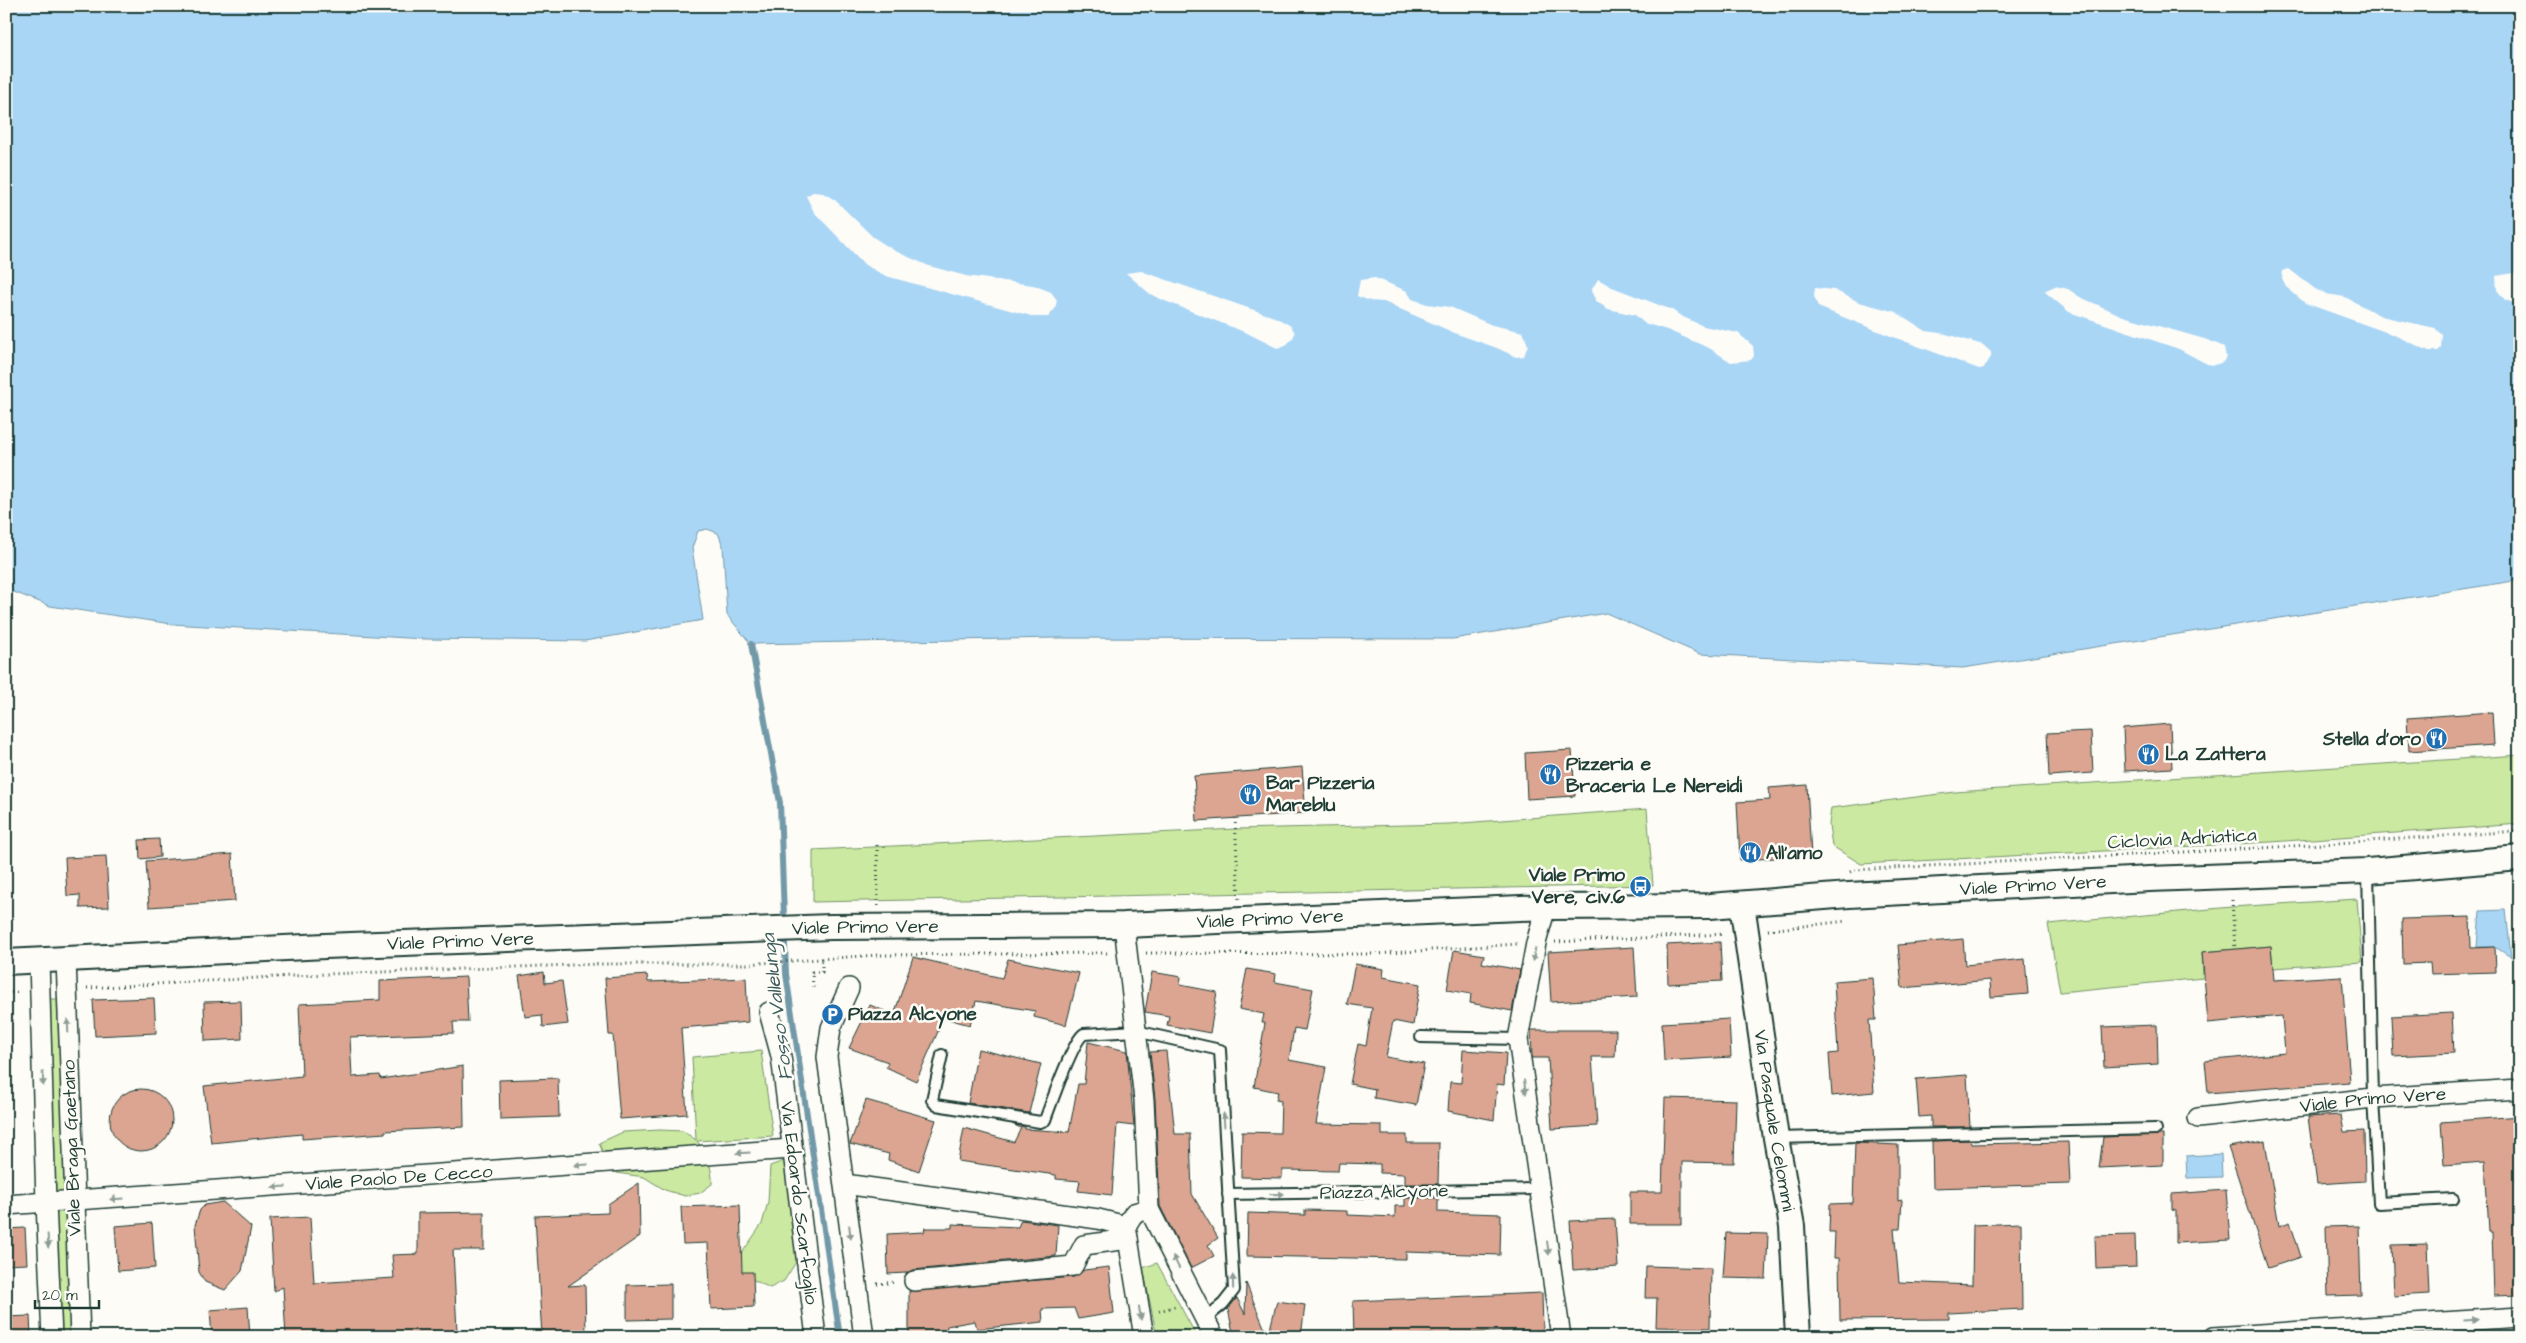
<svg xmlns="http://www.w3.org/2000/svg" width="2526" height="1343" font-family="'Architects Daughter',sans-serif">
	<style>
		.green { fill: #cbe9a1; stroke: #75936a }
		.water { fill: #aad6f6; stroke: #7299a8 }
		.pier { fill: #fdfcf7 }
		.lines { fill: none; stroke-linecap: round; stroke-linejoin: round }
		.stream { stroke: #7299a8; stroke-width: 6 }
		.building { fill: #dba592; stroke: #1f3d34 }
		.service-casing { stroke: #1f3d34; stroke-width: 14 }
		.minor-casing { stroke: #1f3d34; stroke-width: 22 }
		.tertiary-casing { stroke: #1f3d34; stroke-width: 28 }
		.path { stroke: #1f3d34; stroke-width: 3; stroke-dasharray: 1 4; stroke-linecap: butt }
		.service { stroke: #fdfcf7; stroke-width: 10 }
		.minor { stroke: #fdfcf7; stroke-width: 19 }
		.tertiary { stroke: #fdfcf7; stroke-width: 24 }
		.oneway { fill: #8e9c96 }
		.labels { text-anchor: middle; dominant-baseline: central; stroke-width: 5; stroke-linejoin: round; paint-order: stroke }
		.poi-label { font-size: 19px; font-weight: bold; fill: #1f3d34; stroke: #fdfcf7; text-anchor: start }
		.street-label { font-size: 19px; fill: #1f3d34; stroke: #fdfcf7 }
		.water-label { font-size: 20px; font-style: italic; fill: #3b5c5b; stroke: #fdfcf7 }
	</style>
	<rect width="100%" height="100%" fill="#fdfcf7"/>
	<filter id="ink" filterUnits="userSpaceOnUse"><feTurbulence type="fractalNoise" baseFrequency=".02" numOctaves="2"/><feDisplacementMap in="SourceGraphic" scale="10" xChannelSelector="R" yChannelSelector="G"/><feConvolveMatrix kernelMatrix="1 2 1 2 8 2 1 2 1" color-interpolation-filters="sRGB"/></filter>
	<g filter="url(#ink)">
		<g class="green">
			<polygon points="2520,755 2520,824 2271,842 1861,864 1832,846 1829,825 1831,808 1955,792"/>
			<polygon points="1647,809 1653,885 813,902 813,850 1236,829 1449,824"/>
			<polygon points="2357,899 2362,962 2273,968 2271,946 2202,952 2203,978 2060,992 2048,924 2232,907"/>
			<polygon points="50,999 59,999 65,1195 55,1195"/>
			<path d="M761 1051 773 1136 697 1141C706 1153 713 1168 712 1184L700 1193 685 1196 665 1190 644 1177 617 1173 605 1158 599 1143 623 1132 660 1130 683 1131 696 1140 692 1057Z"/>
			<polygon points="789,1159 801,1254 784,1281 770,1288 744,1275 735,1263 762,1224 768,1202 770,1166"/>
			<polygon points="55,1211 65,1211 71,1337 62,1337"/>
			<polygon points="1157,1263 1197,1337 1157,1337 1143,1268"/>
		</g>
		<g class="water">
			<polygon points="6,6 2520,6 2520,580 1963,668 1700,654 1606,613 1453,639 1056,638 751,644 727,615 723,546 718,533 707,529 698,531 692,548 703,620 585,641 424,639 172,624 50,606 6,589"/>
			<polygon points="2506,910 2511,957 2495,947 2477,947 2480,911"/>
			<polygon points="2221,1154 2222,1177 2187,1178 2186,1156"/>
		</g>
		<g class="pier">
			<polygon points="813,192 823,193 835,200 873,237 895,251 929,266 966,276 1033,285 1051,292 1057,300 1055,309 1048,317 1035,317 886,276 865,265 814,212 806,196"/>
			<polygon points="2289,269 2315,289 2326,294 2345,297 2381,316 2435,328 2442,335 2441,348 2438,351 2429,351 2394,335 2305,303 2286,287 2282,279 2283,271"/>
			<polygon points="1141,271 1277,318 1291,326 1295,333 1293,338 1285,346 1277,348 1247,333 1165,301 1150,294 1126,273"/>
			<polygon points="2520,272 2520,305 2505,300 2497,290 2496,276"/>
			<polygon points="1375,278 1407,291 1412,299 1427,304 1450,307 1492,325 1523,332 1528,345 1524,356 1516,357 1497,348 1457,334 1384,302 1370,301 1357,296 1360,280"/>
			<polygon points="1598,279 1612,287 1672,310 1681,316 1703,326 1738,333 1753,346 1754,356 1751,360 1731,362 1709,348 1667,330 1644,323 1635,315 1608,309 1596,301 1591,291"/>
			<polygon points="2055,286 2068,289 2080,297 2123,316 2208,340 2224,347 2226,357 2223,362 2215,365 2207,364 2179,349 2069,312 2044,291"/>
			<polygon points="1815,288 1834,290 1859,302 1896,312 1926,331 1946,334 1983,345 1991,352 1991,357 1984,368 1979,369 1888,335 1818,307 1814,296"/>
		</g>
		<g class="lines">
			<polyline class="stream" points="751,644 780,803 786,974 840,1337"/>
		</g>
		<g class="building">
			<polygon points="2492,712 2494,745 2409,751 2407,718"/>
			<polygon points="2170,724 2172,768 2125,771 2123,728"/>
			<polygon points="2091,731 2093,773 2049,776 2047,733"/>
			<polygon points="1572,750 1575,796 1527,799 1525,753"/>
			<polygon points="1302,767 1306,813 1197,821 1194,776"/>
			<polygon points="1807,785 1811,856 1740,860 1737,802 1770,800 1769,788"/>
			<polygon points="159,839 160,857 140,859 139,840"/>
			<polygon points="232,854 235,901 149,907 146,861"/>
			<polygon points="106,856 109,907 80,908 80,895 67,896 65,858"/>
			<polygon points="2470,917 2471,948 2495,947 2496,972 2431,974 2430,963 2403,964 2402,919"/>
			<polygon points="1963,939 1965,965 2025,959 2028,994 1991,997 1990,980 1902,988 1898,945"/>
			<polygon points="1720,942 1722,981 1668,984 1667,945"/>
			<polygon points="2271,946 2274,980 2342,976 2350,1082 2208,1093 2205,1061 2285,1053 2282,1016 2208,1023 2202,952"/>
			<polygon points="1634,947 1637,997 1551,1002 1548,952"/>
			<polygon points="1454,950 1484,955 1482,963 1520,970 1512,1011 1470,1003 1471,994 1447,990"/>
			<polygon points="913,957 1002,978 1008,959 1079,973 1066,1025 1034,1017 1035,1011 976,1001 970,1025 944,1018 916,1081 886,1067 888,1062 849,1048 870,1005 894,1015"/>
			<polygon points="1355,964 1384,969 1383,977 1420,984 1413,1025 1393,1021 1386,1057 1424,1064 1416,1105 1374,1098 1375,1089 1350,1084 1358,1044 1366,1046 1372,1008 1347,1004"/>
			<polygon points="1247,969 1276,974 1275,982 1313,989 1305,1030 1294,1028 1289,1060 1326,1067 1316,1124 1382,1125 1382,1135 1407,1135 1407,1143 1439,1143 1438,1184 1405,1184 1405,1174 1380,1173 1380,1164 1339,1163 1338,1171 1282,1170 1282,1178 1241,1177 1242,1132 1280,1133 1281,1101 1276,1100 1278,1092 1254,1087 1265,1023 1262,1023 1264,1014 1239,1009"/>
			<polygon points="544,972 545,983 562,981 568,1024 543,1027 542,1015 525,1017 519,976"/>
			<polygon points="1152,972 1181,977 1180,985 1217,992 1210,1033 1167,1025 1169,1016 1145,1012"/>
			<polygon points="647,975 648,982 746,978 748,1022 681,1028 687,1114 620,1119 613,1035 609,1035 605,978"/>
			<polygon points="466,977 468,1022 453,1022 454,1033 350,1037 352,1077 380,1075 381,1079 463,1066 464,1127 385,1131 385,1133 302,1139 302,1134 211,1143 204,1086 302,1076 299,1004 380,1000 380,981"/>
			<polygon points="1873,978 1876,1020 1869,1020 1874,1092 1832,1096 1829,1054 1838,1053 1834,981"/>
			<polygon points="154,998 156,1033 95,1036 93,1000"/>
			<polygon points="241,1001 242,1039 205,1041 204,1002"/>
			<polygon points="2452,1013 2454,1053 2393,1056 2391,1016"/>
			<polygon points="1729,1019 1731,1057 1664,1061 1662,1023"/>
			<polygon points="2157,1025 2158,1064 2104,1067 2102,1027"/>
			<polygon points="1531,1030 1616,1030 1615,1057 1592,1057 1597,1126 1552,1129 1548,1058 1532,1058"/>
			<polygon points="1088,1042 1127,1051 1134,1126 1117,1124 1112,1195 1078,1191 1080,1181 1056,1179 1056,1175 958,1161 964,1128 1014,1142 1021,1128 1012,1124 1025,1127 1025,1129 1069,1132 1078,1084 1084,1084"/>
			<polygon points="978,1049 1041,1064 1029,1113 968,1103"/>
			<polygon points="1463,1050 1506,1053 1504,1085 1497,1084 1494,1120 1448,1111 1450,1082 1461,1083"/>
			<polygon points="1166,1051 1175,1134 1190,1134 1192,1194 1218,1238 1208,1245 1214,1256 1191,1268 1160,1206 1155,1099 1150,1052"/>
			<polygon points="1967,1075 1970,1127 1931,1127 1931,1116 1919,1117 1916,1079"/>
			<polygon points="558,1078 559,1117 500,1119 499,1080"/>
			<circle cx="141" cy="1120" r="31"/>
			<polygon points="1665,1098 1736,1100 1734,1163 1682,1162 1682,1224 1630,1224 1630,1192 1662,1192"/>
			<polygon points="866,1100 936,1120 919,1171 888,1160 889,1154 850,1144"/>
			<polygon points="2341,1115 2344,1132 2364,1131 2365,1181 2317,1184 2308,1117"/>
			<polygon points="2520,1116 2520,1295 2494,1296 2492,1232 2489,1232 2485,1162 2444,1165 2441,1122"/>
			<polygon points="2160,1135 2163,1135 2163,1165 2099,1168 2103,1137"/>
			<polygon points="1971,1140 1972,1144 2068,1142 2070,1184 1933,1188 1932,1141"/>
			<polygon points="2265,1141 2279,1226 2290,1222 2301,1257 2268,1268 2228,1147"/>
			<polygon points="1855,1143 1898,1145 1898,1201 1902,1200 1900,1229 1894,1229 1899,1282 1972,1285 1973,1225 2021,1223 2022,1309 1949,1313 1949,1319 1840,1320 1839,1258 1834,1258 1835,1232 1829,1232 1830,1204 1853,1203"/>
			<polygon points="639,1183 640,1236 568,1286 585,1285 586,1336 542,1337 535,1216 608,1213 608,1204"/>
			<polygon points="2226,1190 2230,1240 2176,1243 2176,1211 2172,1210 2172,1194"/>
			<polygon points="1405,1198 1438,1198 1438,1212 1501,1214 1500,1255 1406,1252 1406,1259 1247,1256 1248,1213 1305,1215 1305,1210 1347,1211 1347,1215 1395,1217 1395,1206 1405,1206"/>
			<polygon points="223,1202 251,1227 242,1271 225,1290 205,1282 199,1272 195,1225 200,1210 205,1205"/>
			<polygon points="740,1205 742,1272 753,1272 754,1307 711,1309 708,1243 683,1244 681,1207"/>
			<polygon points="484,1212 484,1250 453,1250 457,1331 365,1337 286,1337 283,1287 274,1291 270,1219 310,1217 314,1283 394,1278 392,1255 418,1254 418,1213"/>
			<polygon points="1615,1219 1618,1267 1573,1270 1570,1221"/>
			<polygon points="1021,1220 1058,1225 1056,1256 913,1270 906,1273 888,1274 887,1234 924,1232 925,1228 952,1228 952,1224 1018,1227"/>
			<polygon points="152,1223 155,1268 118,1271 115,1226"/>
			<polygon points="2359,1226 2361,1295 2328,1296 2326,1227"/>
			<polygon points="25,1228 27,1264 6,1265 6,1229"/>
			<polygon points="1726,1233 1768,1234 1766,1279 1723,1278"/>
			<polygon points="2135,1235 2136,1267 2096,1269 2095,1236"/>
			<polygon points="2427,1244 2429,1294 2394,1296 2392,1245"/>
			<polygon points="1646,1266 1711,1268 1710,1328 1656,1327 1657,1298 1645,1298"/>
			<polygon points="1109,1267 1114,1313 1078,1319 1074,1308 1042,1309 1043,1322 977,1329 975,1321 947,1326 946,1331 909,1336 909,1291 1074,1277 1084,1270"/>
			<polygon points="1246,1283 1268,1337 1234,1337 1228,1309 1237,1298 1245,1314"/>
			<polygon points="671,1284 671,1319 627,1320 627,1285"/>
			<polygon points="1542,1293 1543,1330 1354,1337 1353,1301"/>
			<polygon points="1277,1301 1305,1305 1301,1337 1268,1337"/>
			<polygon points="248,1307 250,1337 212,1337 210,1310"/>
			<polygon points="30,1316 31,1337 6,1337 6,1317"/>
		</g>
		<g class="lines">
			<defs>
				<g id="service">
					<polyline points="2368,871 2373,1098 2379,1203 2453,1199"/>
					<polyline points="1421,1037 1518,1039"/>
					<path d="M942 1055 932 1100 936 1105 1040 1122 1045 1120C1051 1104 1073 1040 1084 1034L1136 1031 1220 1050 1234 1290 1223 1304 1205 1319"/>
					<polyline points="1776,1138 2156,1129"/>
					<polyline points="1228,1194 1540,1189"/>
				</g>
				<g id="minor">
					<polyline points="1546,907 1536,943 1518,1039 1561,1337"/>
					<polyline points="1124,925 1144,1100 1149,1209 1214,1337"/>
					<polyline points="66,959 80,1337"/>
					<polyline points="39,960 46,1203 52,1337"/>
					<polyline points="849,988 831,1028 827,1057 864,1337"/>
					<polyline points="769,1012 781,1056 816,1337"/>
					<path id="s1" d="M2198 1118 2373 1098 2520 1089"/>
					<polyline points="844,1184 1098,1219 1126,1226"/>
					<polyline points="6,1205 791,1149"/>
					<polyline points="914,1281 1073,1266 1084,1245 1128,1239"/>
					<polyline points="1144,1337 1126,1226 1134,1213 1149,1209"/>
					<polyline points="2213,1337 2520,1317"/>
				</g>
				<g id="tertiary">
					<path id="s2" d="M1742 904 1776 1138 1792 1226 1798 1337"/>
					<path id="s3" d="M6 962 325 946 831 927 1124 925 1546 907 1710 906 1849 895 2149 879 2368 871 2520 858"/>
				</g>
			</defs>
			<use href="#service" class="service-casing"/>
			<use href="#minor" class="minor-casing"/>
			<use href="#tertiary" class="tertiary-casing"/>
			<g class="path">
				<polyline points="1235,818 1239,900"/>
				<polyline points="877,845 878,906"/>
				<polyline points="1850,872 1854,870 2277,847 2520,831"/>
				<polyline points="2232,900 2235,949"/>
				<polyline points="1768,930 1847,921"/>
				<polyline points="1555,942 1724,934"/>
				<polyline points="1146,953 1376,954 1517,944"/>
				<polyline points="813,987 812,972 822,972 822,960"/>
				<polyline points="87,988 327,974 599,964 747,964 878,955 1107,953"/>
				<polyline points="6,993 21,992"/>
				<polyline points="877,1284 896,1282"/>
				<polyline points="1159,1311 1177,1306"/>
				<polyline points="1162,1335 1171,1337"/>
			</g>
			<use href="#service" class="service"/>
			<use href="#minor" class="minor"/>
			<use href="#tertiary" class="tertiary"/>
		</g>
		<defs><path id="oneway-solid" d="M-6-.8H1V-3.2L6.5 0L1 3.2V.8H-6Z" transform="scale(1.25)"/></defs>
		<g class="oneway">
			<use href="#oneway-solid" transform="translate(1534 955) rotate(101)"/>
			<use href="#oneway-solid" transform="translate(68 1026) rotate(-92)"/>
			<use href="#oneway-solid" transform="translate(43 1079) rotate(88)"/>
			<use href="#oneway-solid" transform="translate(1525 1087) rotate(82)"/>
			<use href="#oneway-solid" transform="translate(1224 1120) rotate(-93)"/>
			<use href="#oneway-solid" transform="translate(743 1153) rotate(176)"/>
			<use href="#oneway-solid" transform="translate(581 1165) rotate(176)"/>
			<use href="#oneway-solid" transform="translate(279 1187) rotate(176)"/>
			<use href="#oneway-solid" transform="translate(1277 1194) rotate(-1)"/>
			<use href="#oneway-solid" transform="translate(117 1199) rotate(176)"/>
			<use href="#oneway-solid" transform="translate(850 1232) rotate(83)"/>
			<use href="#oneway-solid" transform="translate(48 1241) rotate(87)"/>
			<use href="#oneway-solid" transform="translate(1548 1248) rotate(82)"/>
			<use href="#oneway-solid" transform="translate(1176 1262) rotate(-117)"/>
			<use href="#oneway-solid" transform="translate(1233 1282) rotate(-91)"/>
			<use href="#oneway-solid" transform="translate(1140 1313) rotate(81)"/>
			<use href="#oneway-solid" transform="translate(2471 1320) rotate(-4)"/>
		</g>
	</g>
	<defs>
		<symbol id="restaurant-disc" viewBox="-11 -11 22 22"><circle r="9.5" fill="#1f6fb2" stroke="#fdfcf7"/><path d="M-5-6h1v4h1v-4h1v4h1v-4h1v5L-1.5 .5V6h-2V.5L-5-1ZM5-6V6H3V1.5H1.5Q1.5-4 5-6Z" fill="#fff"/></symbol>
		<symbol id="bus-disc" viewBox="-11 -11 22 22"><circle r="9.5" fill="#1f6fb2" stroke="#fdfcf7"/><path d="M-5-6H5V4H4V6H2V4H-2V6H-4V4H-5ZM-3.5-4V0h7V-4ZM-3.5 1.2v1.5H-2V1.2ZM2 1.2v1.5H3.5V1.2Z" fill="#fff"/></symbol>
		<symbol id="parking-disc" viewBox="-11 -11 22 22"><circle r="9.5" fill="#1f6fb2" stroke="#fdfcf7"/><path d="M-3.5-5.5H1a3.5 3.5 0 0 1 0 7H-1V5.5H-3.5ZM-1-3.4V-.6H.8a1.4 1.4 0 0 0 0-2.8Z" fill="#fff"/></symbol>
	</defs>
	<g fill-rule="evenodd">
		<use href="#restaurant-disc" x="2424" y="726" width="25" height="25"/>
		<use href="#restaurant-disc" x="2136" y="742" width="25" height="25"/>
		<use href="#restaurant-disc" x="1538" y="762" width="25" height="25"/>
		<use href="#restaurant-disc" x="1238" y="782" width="25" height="25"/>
		<use href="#restaurant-disc" x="1738" y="840" width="25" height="25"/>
		<use href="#bus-disc" x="1628" y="874" width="25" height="25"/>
		<use href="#parking-disc" x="820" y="1002" width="25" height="25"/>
	</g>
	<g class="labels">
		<g class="poi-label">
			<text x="2421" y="739" text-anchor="end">Stella d'oro</text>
			<text x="2165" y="754">La Zattera</text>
			<text x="1566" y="764">Pizzeria e<tspan x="1566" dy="22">Braceria Le Nereidi</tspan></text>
			<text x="1266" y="783">Bar Pizzeria<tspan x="1266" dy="22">Mareblu</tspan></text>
			<text x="1766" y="853">All'amo</text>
			<text x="1625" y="875" text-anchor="end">Viale Primo<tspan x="1625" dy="22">Vere, civ.6</tspan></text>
			<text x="848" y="1014">Piazza Alcyone</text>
		</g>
		<g class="street-label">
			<text transform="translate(2182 839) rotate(-3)">Ciclovia Adriatica</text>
			<text stroke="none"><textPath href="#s3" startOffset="2029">Viale Primo Vere</textPath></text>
			<text stroke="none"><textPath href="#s3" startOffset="1265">Viale Primo Vere</textPath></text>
			<text stroke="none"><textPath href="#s3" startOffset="860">Viale Primo Vere</textPath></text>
			<text stroke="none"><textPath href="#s3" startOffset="455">Viale Primo Vere</textPath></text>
			<text stroke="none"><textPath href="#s1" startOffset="176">Viale Primo Vere</textPath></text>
			<text stroke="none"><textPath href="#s2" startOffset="219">Via Pasquale Celommi</textPath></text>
			<text transform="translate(72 1148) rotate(-92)">Viale Braga Gaetano</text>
			<text transform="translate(399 1178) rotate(-4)">Viale Paolo De Cecco</text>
			<text transform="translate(1384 1192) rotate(-1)">Piazza Alcyone</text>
			<text transform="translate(799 1203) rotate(83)">Via Edoardo Scarfoglio</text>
		</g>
		<g class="water-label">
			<text transform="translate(777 1007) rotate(-97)">Fosso Vallelunga</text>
		</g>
	</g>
	<rect width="2526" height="1343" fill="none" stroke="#fdfcf7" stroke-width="25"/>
	<rect x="12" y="12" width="2501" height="1318" fill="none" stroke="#1f3d34" stroke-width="2" filter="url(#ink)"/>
	<path d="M35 1300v8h64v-8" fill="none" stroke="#1f3d34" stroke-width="2.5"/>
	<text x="42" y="1300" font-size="15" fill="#1f3d34" stroke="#fdfcf7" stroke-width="4" paint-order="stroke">20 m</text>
</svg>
